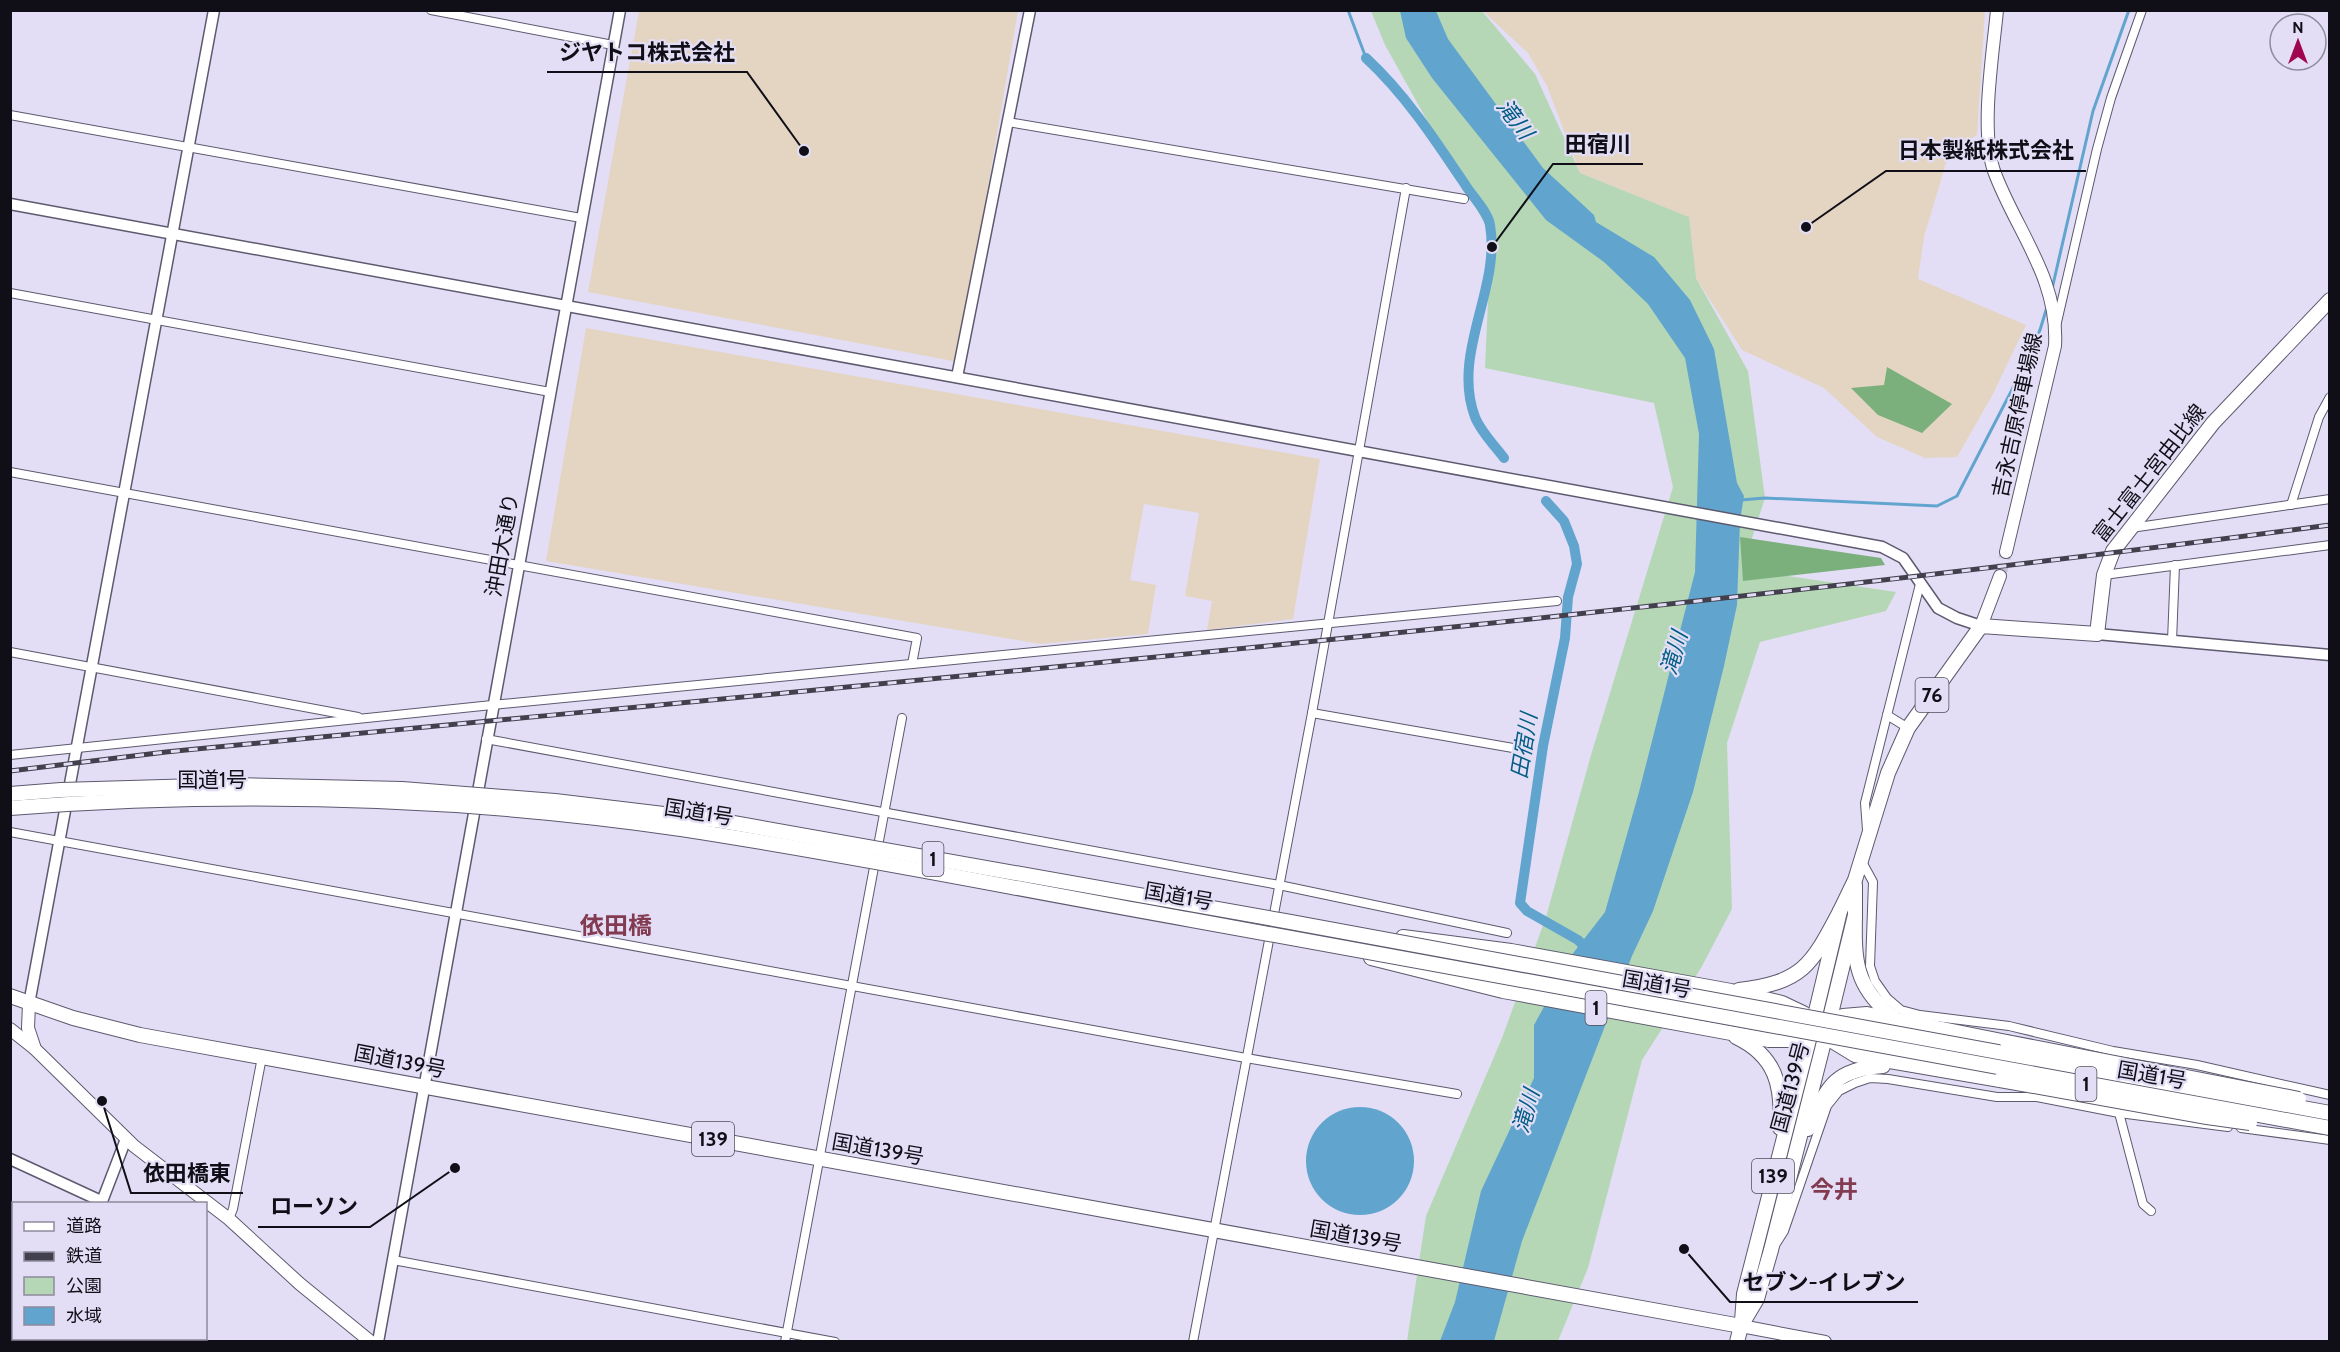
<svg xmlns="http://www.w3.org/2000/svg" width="2340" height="1352" font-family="Cabin,'Noto Sans JP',sans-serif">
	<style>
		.industrial { fill: #e4d5c3 }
		.green { fill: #b5d7b6 }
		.forest { fill: #7bb07d }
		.water { fill: #61a5cf }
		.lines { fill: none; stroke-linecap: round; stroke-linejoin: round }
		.stream { stroke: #61a5cf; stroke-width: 3 }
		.canal { stroke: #61a5cf; stroke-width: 10 }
		.secondary-tunnel { stroke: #c3bfd5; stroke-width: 12; stroke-dasharray: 12 6; stroke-linecap: butt }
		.minor-casing { stroke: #5d596e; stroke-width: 10 }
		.tertiary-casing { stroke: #5d596e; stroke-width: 13 }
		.secondary-casing { stroke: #5d596e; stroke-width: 14 }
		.primary-casing { stroke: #5d596e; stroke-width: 16 }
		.trunk-casing { stroke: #5d596e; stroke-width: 16 }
		.minor { stroke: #fff; stroke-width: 8 }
		.tertiary { stroke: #fff; stroke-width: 10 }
		.secondary { stroke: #fff; stroke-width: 12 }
		.primary { stroke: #fff; stroke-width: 14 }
		.trunk { stroke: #fff; stroke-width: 14 }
		.rail-casing { stroke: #42404c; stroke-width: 5 }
		.rail { stroke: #e3def6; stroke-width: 3; stroke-dasharray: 9; stroke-linecap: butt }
		.trunk-bridge-casing { stroke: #5d596e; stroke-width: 16; stroke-linecap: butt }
		.trunk-bridge { stroke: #fff; stroke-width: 14 }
		.labels { text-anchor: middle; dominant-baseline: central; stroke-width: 4.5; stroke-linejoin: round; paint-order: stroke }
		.shield { fill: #e3def6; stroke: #4f4d5a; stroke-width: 1.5 }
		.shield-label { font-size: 20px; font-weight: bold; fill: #100f17 }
		.street-label { font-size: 21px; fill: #100f17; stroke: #e3def6 }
		.water-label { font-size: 22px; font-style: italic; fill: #035d85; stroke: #e3def6 }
		.quarter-label { font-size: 24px; font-weight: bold; fill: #823b50; stroke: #e3def6 }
		.leader { fill: none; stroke: #100f17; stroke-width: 2 }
		.callout-dot { fill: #100f17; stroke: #e3def6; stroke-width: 2 }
		.callout-label { font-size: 22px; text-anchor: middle; font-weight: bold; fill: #100f17; stroke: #e3def6; stroke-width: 4.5; stroke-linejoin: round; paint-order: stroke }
	</style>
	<rect width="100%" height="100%" fill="#e3def6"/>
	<g class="industrial">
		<polygon points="639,11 1018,11 958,362 588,292"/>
		<polygon points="1483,11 1985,11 1977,135 1949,153 1924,237 1918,279 2026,325 1992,396 1957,457 1925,458 1877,437 1824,388 1742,350 1696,278 1681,214 1580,173 1547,86 1528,53"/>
		<polygon points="586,328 1320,459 1293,619 1207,630 1212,601 1185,596 1199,513 1144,504 1130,580 1156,585 1148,634 1040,644 546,561"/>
	</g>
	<polygon class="green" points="1371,11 1482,11 1535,74 1580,173 1689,217 1696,278 1748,371 1765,498 1742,569 1896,592 1886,611 1760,642 1727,743 1732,909 1701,968 1642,1060 1588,1268 1558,1341 1407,1341 1426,1216 1502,1038 1546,917 1591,755 1673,487 1654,403 1485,368 1491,235 1385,45"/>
	<g class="forest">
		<polygon points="1887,367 1952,404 1922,433 1878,415 1851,388 1884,385"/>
		<polygon points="1740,537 1881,558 1885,565 1743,581"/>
	</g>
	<g class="water">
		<polygon points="1400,11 1436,11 1448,39 1543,168 1594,215 1596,222 1654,257 1690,300 1714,349 1737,483 1744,496 1740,521 1737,605 1724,666 1693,792 1653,911 1632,956 1522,1241 1494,1341 1440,1341 1455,1302 1481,1191 1534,1078 1534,1025 1574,952 1605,912 1639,792 1695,572 1699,434 1685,358 1648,304 1604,262 1546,220 1432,78 1406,38"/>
		<circle cx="1360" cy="1161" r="54"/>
	</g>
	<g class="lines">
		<g class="stream">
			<polyline points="1348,10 1366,58"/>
			<polyline points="2052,289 2093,111 2129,10"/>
			<polyline points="1741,500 1765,498 1937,506 1957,496 2017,380 2040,330 2047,307"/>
		</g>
		<g class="canal">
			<path d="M1366 58C1406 95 1436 141 1466 186 1473 197 1488 212 1490 225 1501 289 1451 353 1475 417 1481 432 1495 446 1504 458"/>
			<polyline points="1546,501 1564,521 1574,546 1577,564 1568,597 1565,638 1543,746 1520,903 1527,911 1578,940 1591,953"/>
		</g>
		<polyline class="secondary-tunnel" points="2000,576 2006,552"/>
		<defs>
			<g id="minor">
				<polyline points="431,10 613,45"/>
				<polyline points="10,115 581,218"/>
				<polyline points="1008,122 1464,199"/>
				<polyline points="10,293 550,392"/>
				<polyline points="2057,322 2097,149 2111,98 2142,10"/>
				<polyline points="10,472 917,638 912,664"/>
				<polyline points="2291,505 2319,417 2330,397"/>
				<polyline points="2131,528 2330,499"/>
				<polyline points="2104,575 2330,545"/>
				<polyline points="2172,641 2175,565"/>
				<polyline points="10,652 358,717"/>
				<polyline points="1312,713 1513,748"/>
				<polyline points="1887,715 1908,728"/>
				<polyline points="486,739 1279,885 1507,933"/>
				<polyline points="10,755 492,705 1557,601"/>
				<polyline points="1867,830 1865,803 1920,584"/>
				<polyline points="10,832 1246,1058 1457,1094"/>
				<polyline points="1861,860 1873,882 1870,966 1875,981 1887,998 1901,1010 1920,1015 2009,1026 2113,1051 2197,1065 2330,1095"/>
				<polyline points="2118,1109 2143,1204 2151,1211"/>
				<polyline points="2241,1128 2330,1140"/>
				<polyline points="229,1219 233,1209 262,1057"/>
				<polyline points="1777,1242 1784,1231 1827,1106 1839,1091 1855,1083 1870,1078 1888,1079 1997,1097 2037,1097 2119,1113 2228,1127"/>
				<polyline points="393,1260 835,1342"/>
				<polyline points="785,1342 902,718"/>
				<polyline points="1193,1342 1312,713 1406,188"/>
			</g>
			<g id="tertiary">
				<polyline points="10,204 1882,547 1903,558 1938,608 1957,618 1981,626"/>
				<polyline points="957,377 1030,10"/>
				<polyline points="2097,634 2330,655"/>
				<polyline points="29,1004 214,10"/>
				<polyline points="10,1159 101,1201"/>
				<polyline points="101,1204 126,1139"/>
				<polyline points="73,1342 73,1338"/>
				<polyline points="378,1342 620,10"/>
			</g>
			<g id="secondary">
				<path d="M1997 10C1993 54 1980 130 1994 171 2016 231 2059 278 2055 346L2006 552"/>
				<polyline points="1981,626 2000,576"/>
				<polyline points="29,1004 28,1028 35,1049 134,1146 229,1219 300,1284 371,1342"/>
				<polyline points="10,1029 34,1048"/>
				<polyline points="1741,1326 1825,1342"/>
			</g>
			<g id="primary">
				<polyline points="1812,1028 1840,911 1855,880 1888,773 1908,728 1981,626 2097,634 2104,575 2113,551 2213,423 2330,300"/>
				<polyline points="1827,1030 1855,915 1855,885"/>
				<polyline points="1737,1342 1741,1326"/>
			</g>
			<g id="trunk">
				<path d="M1855 915C1854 961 1855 987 1893 1017"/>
				<polyline points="1403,937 1511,951 1731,991 1782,1003 1803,1013 1827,1030"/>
				<polyline points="1371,958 1503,991 1769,1040 1791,1040 1816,1033"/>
				<path d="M1739 990C1803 982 1811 966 1840 911"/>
				<polyline points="10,996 73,1018 140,1035 1741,1326"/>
				<polyline points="1826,1023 1843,1016 1867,1014 2007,1042"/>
				<polyline points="1819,1033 1855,1055 2000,1080"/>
				<path d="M1736 1037C1776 1056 1783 1086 1780 1128"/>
				<path d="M1808 1129C1828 1086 1833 1070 1883 1066"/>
				<polyline points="1742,1321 1744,1294 1812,1028"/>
				<polyline points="1741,1326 1757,1299 1771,1250 1827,1030"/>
			</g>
		</defs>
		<use href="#minor" class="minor-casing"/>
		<use href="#tertiary" class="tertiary-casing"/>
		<use href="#secondary" class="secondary-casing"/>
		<use href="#primary" class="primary-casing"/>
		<use href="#trunk" class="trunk-casing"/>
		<use href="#minor" class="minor"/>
		<use href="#tertiary" class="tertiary"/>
		<use href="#secondary" class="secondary"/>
		<use href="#primary" class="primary"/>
		<use href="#trunk" class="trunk"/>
		<defs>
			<path id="rail" d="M10 771 166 752C888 682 1611 620 2330 525"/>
		</defs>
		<use href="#rail" class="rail-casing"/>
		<use href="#rail" class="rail"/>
		<defs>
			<g id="trunk-bridge">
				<polyline points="10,794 61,790 232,785 402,789 555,801 722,821 1285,921 2330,1113"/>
				<path d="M10 808C233 791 461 797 681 829 852 855 1022 890 1192 920 1572 988 1950 1059 2330 1128"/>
				<polyline points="2007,1042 2299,1099"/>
				<polyline points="2000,1080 2207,1117 2250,1123"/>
			</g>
		</defs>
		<use href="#trunk-bridge" class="trunk-bridge-casing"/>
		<use href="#trunk-bridge" class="trunk-bridge"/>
	</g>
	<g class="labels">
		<g class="shield">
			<rect x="1915.5" y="678" width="33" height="34" rx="4.5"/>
			<rect x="922.5" y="842" width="21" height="34" rx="4.5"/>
			<rect x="1585.5" y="991" width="21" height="34" rx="4.5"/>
			<rect x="2075.5" y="1067" width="21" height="34" rx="4.5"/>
			<rect x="692" y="1122" width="42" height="34" rx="4.5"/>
			<rect x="1752" y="1159" width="42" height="34" rx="4.5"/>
		</g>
		<g class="shield-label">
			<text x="1932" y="695">76</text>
			<text x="933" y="859">1</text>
			<text x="1596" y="1008">1</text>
			<text x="2086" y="1084">1</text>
			<text x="713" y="1139">139</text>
			<text x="1773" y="1176">139</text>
		</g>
		<g class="street-label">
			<text transform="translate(2017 415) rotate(-78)">吉永吉原停車場線</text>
			<text transform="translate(2149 473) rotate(-52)">富士富士宮由比線</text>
			<text transform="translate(502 545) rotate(-80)">沖田大通り</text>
			<text x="212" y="779">国道1号</text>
			<text transform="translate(699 812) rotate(9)">国道1号</text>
			<text transform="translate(1179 896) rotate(10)">国道1号</text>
			<text transform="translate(1657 984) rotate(10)">国道1号</text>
			<text transform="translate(400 1061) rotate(11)">国道139号</text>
			<text transform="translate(2152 1075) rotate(10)">国道1号</text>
			<text transform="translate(1790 1087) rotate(-75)">国道139号</text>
			<text transform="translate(878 1149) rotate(10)">国道139号</text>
			<text transform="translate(1356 1236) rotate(10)">国道139号</text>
		</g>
		<g class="water-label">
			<text transform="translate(1515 119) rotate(53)">滝川</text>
			<text transform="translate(1674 653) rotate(-74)">滝川</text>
			<text transform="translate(1524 746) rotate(-81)">田宿川</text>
			<text transform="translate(1526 1111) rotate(-74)">滝川</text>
		</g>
		<g class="quarter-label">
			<text x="616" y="925">依田橋</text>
			<text x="1834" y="1189">今井</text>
		</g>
	</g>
	<path class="leader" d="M804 151L747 72H547M1492 247L1553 164H1643M1806 227L1886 171H2086M102 1101L131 1193H243M455 1168L370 1227H258M1684 1249L1730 1302H1918"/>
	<g class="callout-dot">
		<circle cx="804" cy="151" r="6"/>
		<circle cx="1492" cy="247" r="6"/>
		<circle cx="1806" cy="227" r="6"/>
		<circle cx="102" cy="1101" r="6"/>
		<circle cx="455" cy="1168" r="6"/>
		<circle cx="1684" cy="1249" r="6"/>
	</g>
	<g class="callout-label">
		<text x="647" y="60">ジヤトコ株式会社</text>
		<text x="1598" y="152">田宿川</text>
		<text x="1986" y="158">日本製紙株式会社</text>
		<text x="187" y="1181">依田橋東</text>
		<text x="314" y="1214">ローソン</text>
		<text x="1824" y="1290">セブン-イレブン</text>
	</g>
	<rect width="2340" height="1352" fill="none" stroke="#100f17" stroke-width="24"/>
	<rect x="12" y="1202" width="195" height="138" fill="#e3def6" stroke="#8f8b9d" stroke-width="1.5"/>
	<rect x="24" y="1222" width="30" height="9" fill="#ffffff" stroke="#8f8b9d" stroke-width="1.5"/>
	<text x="66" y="1232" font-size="18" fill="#100f17">道路</text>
	<rect x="24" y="1252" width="30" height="9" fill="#42404c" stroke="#8f8b9d" stroke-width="1.5"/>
	<text x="66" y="1262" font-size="18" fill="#100f17">鉄道</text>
	<rect x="24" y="1277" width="30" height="18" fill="#b5d7b6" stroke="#8f8b9d" stroke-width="1.5"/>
	<text x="66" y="1292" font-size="18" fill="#100f17">公園</text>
	<rect x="24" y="1307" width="30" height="18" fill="#61a5cf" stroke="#8f8b9d" stroke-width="1.5"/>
	<text x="66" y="1322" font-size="18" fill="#100f17">水域</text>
	<g transform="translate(2298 42)"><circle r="28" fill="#e3def6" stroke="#8f8b9d" stroke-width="1.5"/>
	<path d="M0-4.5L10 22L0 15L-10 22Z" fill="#9f064d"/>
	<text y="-9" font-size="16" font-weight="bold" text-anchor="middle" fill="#100f17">N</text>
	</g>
</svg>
